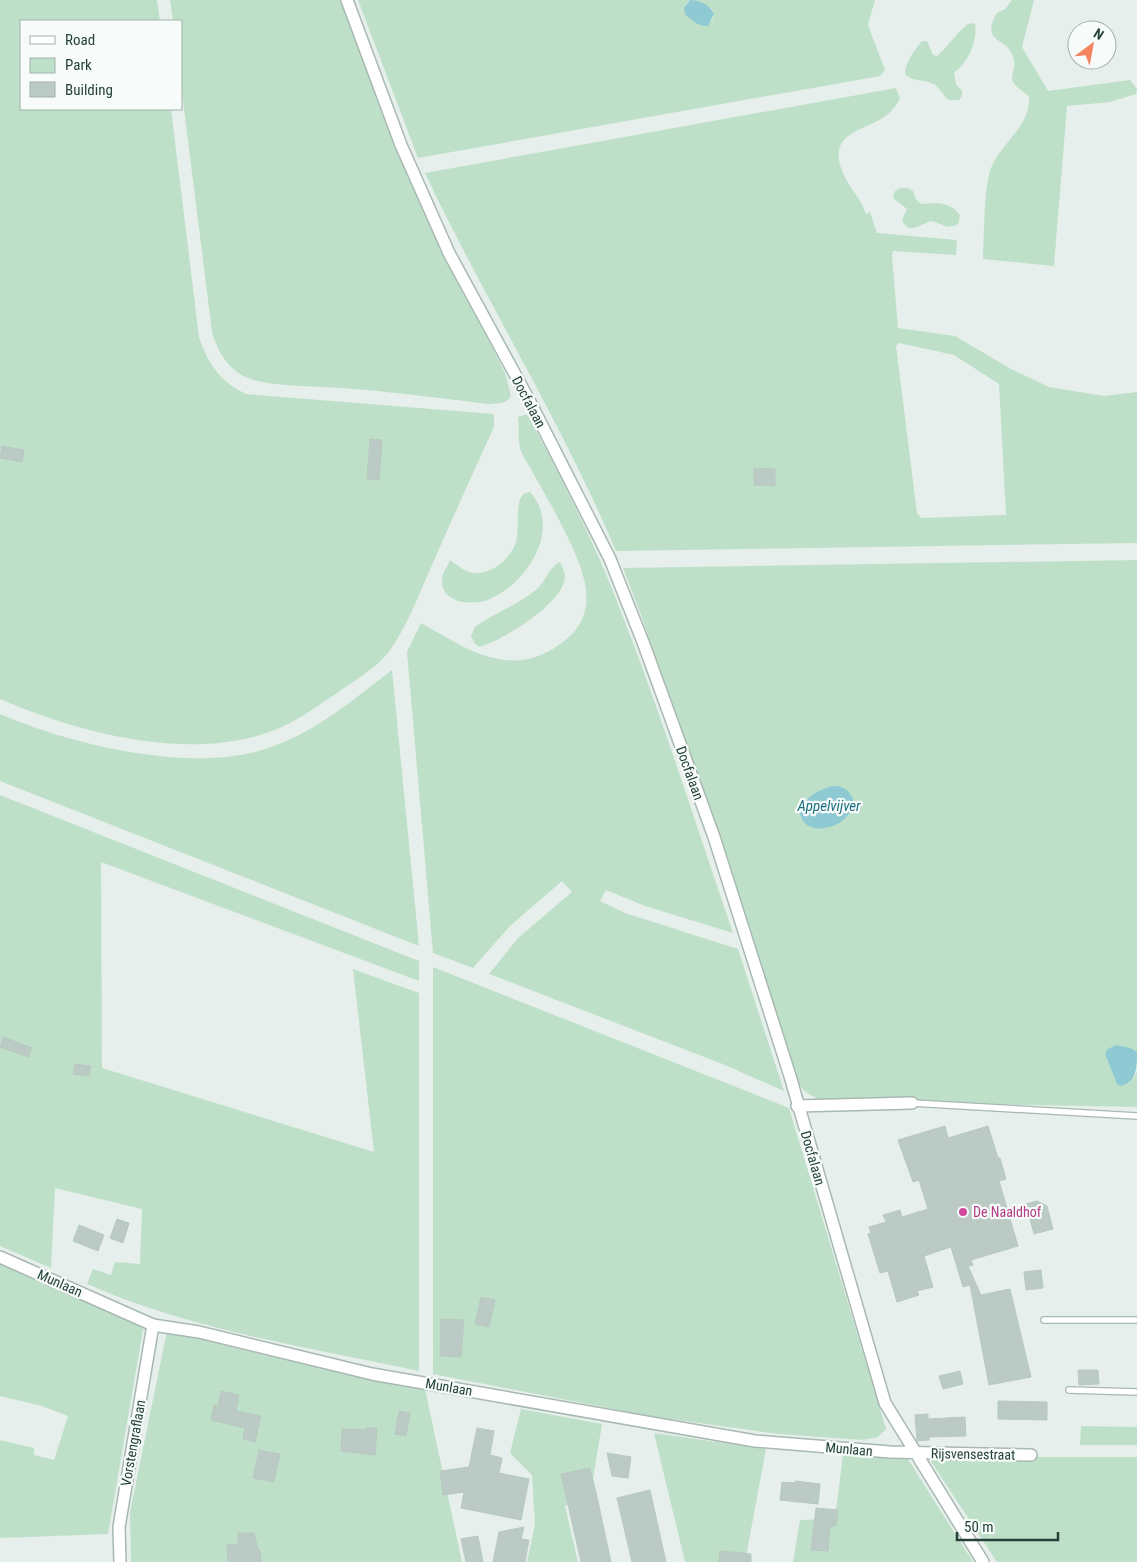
<svg xmlns="http://www.w3.org/2000/svg" width="1137" height="1562" font-family="'Roboto Condensed',sans-serif">
	<style>
		.green { fill: #bfe0c8; fill-rule: evenodd }
		.water { fill: #8ec9d4 }
		.building { fill: #bbcac4; stroke: #b8c9c2 }
		.lines { fill: none; stroke-linecap: round; stroke-linejoin: round }
		.service-casing { stroke: #a8b8b2; stroke-width: 8 }
		.minor-casing { stroke: #a8b8b2; stroke-width: 14 }
		.service { stroke: #fff; stroke-width: 5.5 }
		.minor { stroke: #fff; stroke-width: 11 }
		.hotel-dot { fill: #d1479c; stroke: #f7fbf9; stroke-width: 2 }
		.labels { text-anchor: middle; dominant-baseline: central; stroke-width: 4.5; stroke-linejoin: round; paint-order: stroke }
		.street-label { font-size: 14px; fill: #24423a; stroke: #f7fbf9 }
		.hotel-label { font-size: 14px; fill: #b23c85; stroke: #f7fbf9; text-anchor: start }
		.water-label { font-size: 15px; font-style: italic; fill: #1c6f80; stroke: #f7fbf9 }
	</style>
	<rect width="100%" height="100%" fill="#e6efeb"/>
	<g class="green">
		<path d="M0 0H157L160 21H21V109H171L199 337C209 366 220 381 246 394L494 414V427C473 473 452 519 432 565 419 594 407 627 388 653 374 670 352 682 334 695 314 708 295 723 272 731 189 762 78 733 0 699Z"/>
		<path d="M170 0H340L414 191 505 373 511 396C506 405 497 403 488 404 440 398 392 392 343 388 317 386 271 387 248 378 228 370 218 352 212 332L181 85V21H173Z"/>
		<polygon points="358,0 690,0 687,3 712,21 714,14 712,9 704,4 693,0 875,0 868,25 885,70 880,76 418,158"/>
		<path d="M1012 0H1034L1022 47 1048 91 1130 80 1137 89 1136 94 1110 102 1067 106 1054 266 983 259C984 235 984 196 989 174 997 144 1031 129 1029 96 998 75 1021 77 1012 54 1006 38 980 42 997 13L1005 9Z"/>
		<path d="M970 23 975 24C978 42 968 62 954 73L956 84 962 91V96L959 100H949C943 96 941 89 935 85 925 78 913 83 905 74 905 62 915 50 922 41H927L933 55 937 56C948 47 959 29 970 23Z"/>
		<path d="M896 88 900 98C897 104 893 110 888 114 867 132 825 130 843 173 849 188 862 199 866 214L870 212 877 233 957 240 956 255 893 251 892 256 898 328 955 336 1011 369 1049 387 1104 396 1137 392V543L616 551C561 421 485 300 425 173ZM899 343 954 355 999 384 1006 515 921 518 917 513 896 346Z"/>
		<path d="M900 188H908L913 191 916 199 921 204C937 203 949 201 960 215L958 224C945 231 941 222 930 221 919 226 908 235 902 220L907 209 893 198 894 192Z"/>
		<path d="M527 414C555 466 583 520 606 574 654 691 692 813 733 933L645 906 606 890 600 901 625 913 738 949 784 1091 725 1065 489 974 518 938 572 892 562 881 510 926 473 968 433 953 407 652 421 623C462 646 504 677 551 650 600 622 590 585 570 542 559 519 547 497 534 475 530 466 523 457 520 448 518 438 519 427 518 417Z"/>
		<path d="M530 492C562 527 529 581 492 598 475 607 439 604 442 578 443 573 448 565 450 560 457 565 465 572 474 573 493 575 514 556 517 538 519 525 516 511 520 499L523 494Z"/>
		<path d="M1137 560V1052L1131 1048 1107 1060 1114 1072 1133 1078 1137 1072V1107L824 1101C814 1097 804 1093 799 1084L751 935 641 615 623 568ZM823 789 854 808 846 818 805 800Z"/>
		<path d="M560 562C562 566 565 572 565 577 564 603 502 641 479 647L475 644 471 636 475 627C495 612 519 605 538 588 546 580 550 566 560 562Z"/>
		<path d="M392 670 419 946 0 781V714C72 745 195 775 271 747 317 731 354 699 392 670Z"/>
		<path d="M0 795 419 961V981L101 862 102 1068 374 1152 353 969 419 993V1371C307 1347 191 1330 87 1284L93 1269 111 1275 115 1262 140 1264 142 1209 55 1188 51 1268 0 1246Z"/>
		<polygon points="433,967 789,1108 886,1429 878,1437 862,1440 779,1434 649,1416 433,1374"/>
		<polygon points="0,1263 73,1297 144,1324 108,1534 0,1538 0,1440 34,1448 34,1455 54,1460 68,1416 42,1406 0,1396"/>
		<polygon points="167,1331 276,1358 425,1389 462,1562 131,1562 130,1512"/>
		<polygon points="521,1409 602,1424 591,1491 565,1506 578,1562 527,1562 535,1524 532,1475 510,1453"/>
		<polygon points="1081,1426 1137,1427 1137,1445 1080,1445"/>
		<polygon points="654,1433 766,1449 745,1562 685,1562"/>
		<polygon points="843,1455 906,1456 973,1562 793,1562 800,1520 835,1519"/>
		<polygon points="928,1457 1137,1457 1137,1562 997,1562"/>
	</g>
	<g class="water">
		<path d="M690 0C700 0 710 5 714 14L708 26C699 27 691 20 685 14L684 8Z"/>
		<path d="M833 786C845 786 850 791 854 802 853 825 807 842 800 814 804 797 817 790 833 786Z"/>
		<path d="M1116 1045 1131 1048 1137 1052C1137 1067 1137 1081 1121 1086L1117 1084 1105 1054 1108 1049Z"/>
	</g>
	<g class="building">
		<polygon points="370,439 382,440 379,480 367,479"/>
		<polygon points="2,446 24,450 22,462 0,458"/>
		<polygon points="754,468 775,469 775,486 754,485"/>
		<polygon points="3,1037 32,1048 28,1057 0,1047"/>
		<polygon points="75,1064 91,1066 89,1076 73,1074"/>
		<polygon points="945,1126 948,1138 988,1126 998,1158 1000,1158 1006,1179 999,1181 1018,1246 971,1260 973,1265 968,1266 981,1295 1010,1289 1031,1377 989,1385 970,1285 963,1287 951,1247 924,1256 933,1287 917,1291 919,1295 897,1302 888,1271 880,1273 868,1234 871,1233 869,1227 886,1222 883,1215 900,1210 902,1217 928,1209 919,1180 913,1182 898,1140"/>
		<polygon points="1037,1201 1047,1206 1053,1229 1034,1234 1026,1204"/>
		<polygon points="117,1219 129,1223 123,1243 110,1238"/>
		<polygon points="79,1225 104,1235 98,1251 73,1241"/>
		<polygon points="1041,1270 1043,1288 1026,1290 1024,1272"/>
		<polygon points="481,1297 495,1300 489,1327 475,1324"/>
		<polygon points="441,1319 464,1320 461,1357 440,1356"/>
		<polygon points="1078,1370 1098,1370 1099,1384 1079,1385"/>
		<polygon points="960,1371 963,1384 943,1389 939,1376"/>
		<polygon points="221,1391 239,1395 236,1411 261,1416 255,1442 243,1439 245,1428 211,1420 214,1405 218,1406"/>
		<polygon points="998,1401 1047,1402 1047,1420 998,1419"/>
		<polygon points="399,1411 410,1413 406,1436 395,1434"/>
		<polygon points="928,1414 928,1419 965,1417 966,1436 929,1437 929,1440 917,1441 915,1415"/>
		<polygon points="366,1428 377,1428 375,1455 341,1451 342,1429 366,1430"/>
		<polygon points="477,1428 494,1431 490,1455 502,1458 499,1473 529,1479 521,1520 461,1508 464,1492 443,1495 440,1471 469,1467"/>
		<polygon points="259,1450 280,1454 274,1482 253,1478"/>
		<polygon points="607,1453 631,1457 628,1478 612,1476"/>
		<polygon points="590,1468 597,1497 611,1562 581,1562 561,1474"/>
		<polygon points="795,1481 820,1484 818,1504 780,1500 782,1482 795,1483"/>
		<polygon points="650,1490 666,1562 632,1562 617,1498"/>
		<polygon points="816,1508 838,1510 836,1526 830,1526 828,1551 811,1550"/>
		<polygon points="524,1527 521,1539 529,1540 525,1562 493,1562 499,1532"/>
		<polygon points="238,1533 254,1533 258,1550 260,1550 261,1562 228,1562 227,1545 238,1544"/>
		<polygon points="478,1536 483,1562 466,1562 461,1539"/>
		<polygon points="720,1551 751,1554 751,1562 719,1562"/>
	</g>
	<g class="lines">
		<defs>
			<g id="service">
				<polyline points="912,1103 1137,1116"/>
				<polyline points="1044,1320 1137,1320"/>
				<polyline points="1069,1390 1137,1392"/>
			</g>
			<g id="minor">
				<polyline points="347,0 401,145 449,253 530,402 610,559 643,642 714,837 790,1076 885,1403 983,1562"/>
				<polyline points="797,1106 912,1103"/>
				<polyline points="0,1257 153,1325 199,1332 372,1374 755,1441 890,1452 1031,1455"/>
				<polyline points="120,1562 119,1527 153,1325"/>
			</g>
		</defs>
		<use href="#service" class="service-casing"/>
		<use href="#minor" class="minor-casing"/>
		<use href="#service" class="service"/>
		<use href="#minor" class="minor"/>
	</g>
	<circle class="hotel-dot" cx="963" cy="1212" r="5"/>
	<g class="labels">
		<g class="street-label">
			<text transform="translate(529 402) rotate(62)">Docfalaan</text>
			<text transform="translate(690 773) rotate(70)">Docfalaan</text>
			<text transform="translate(813 1158) rotate(74)">Docfalaan</text>
			<text transform="translate(60 1283) rotate(24)">Munlaan</text>
			<text transform="translate(449 1387) rotate(10)">Munlaan</text>
			<text transform="translate(133 1443) rotate(-80)">Vorstengraflaan</text>
			<text transform="translate(849 1449) rotate(5)">Munlaan</text>
			<text transform="translate(973 1454) rotate(1)">Rijsvensestraat</text>
		</g>
		<g class="hotel-label">
			<text x="973" y="1212">De Naaldhof</text>
		</g>
		<g class="water-label">
			<text x="829" y="806">Appelvijver</text>
		</g>
	</g>
	<rect x="20" y="20" width="162" height="90" fill="#f7fbf9" stroke="#a3b1ad"/>
	<rect x="30" y="36" width="25" height="8" fill="#ffffff" stroke="#a3b1ad"/>
	<text x="65" y="45" font-size="15" fill="#24423a">Road</text>
	<rect x="30" y="58" width="25" height="15" fill="#bfe0c8" stroke="#a3b1ad"/>
	<text x="65" y="70" font-size="15" fill="#24423a">Park</text>
	<rect x="30" y="82" width="25" height="15" fill="#bbcac4" stroke="#a3b1ad"/>
	<text x="65" y="95" font-size="15" fill="#24423a">Building</text>
	<g transform="translate(1092 45) rotate(32)"><circle r="24" fill="#f7fbf9" stroke="#a3b1ad"/>
	<path d="M0-4L9 19L0 12L-9 19Z" fill="#f4845f"/>
	<text y="-8" font-size="14" font-weight="bold" text-anchor="middle" fill="#24423a">N</text>
	</g>
	<path d="M957 1532v8h101v-8" fill="none" stroke="#24423a" stroke-width="2.5"/>
	<text x="964" y="1532" font-size="15" fill="#24423a" stroke="#f7fbf9" stroke-width="4" paint-order="stroke">50 m</text>
</svg>
